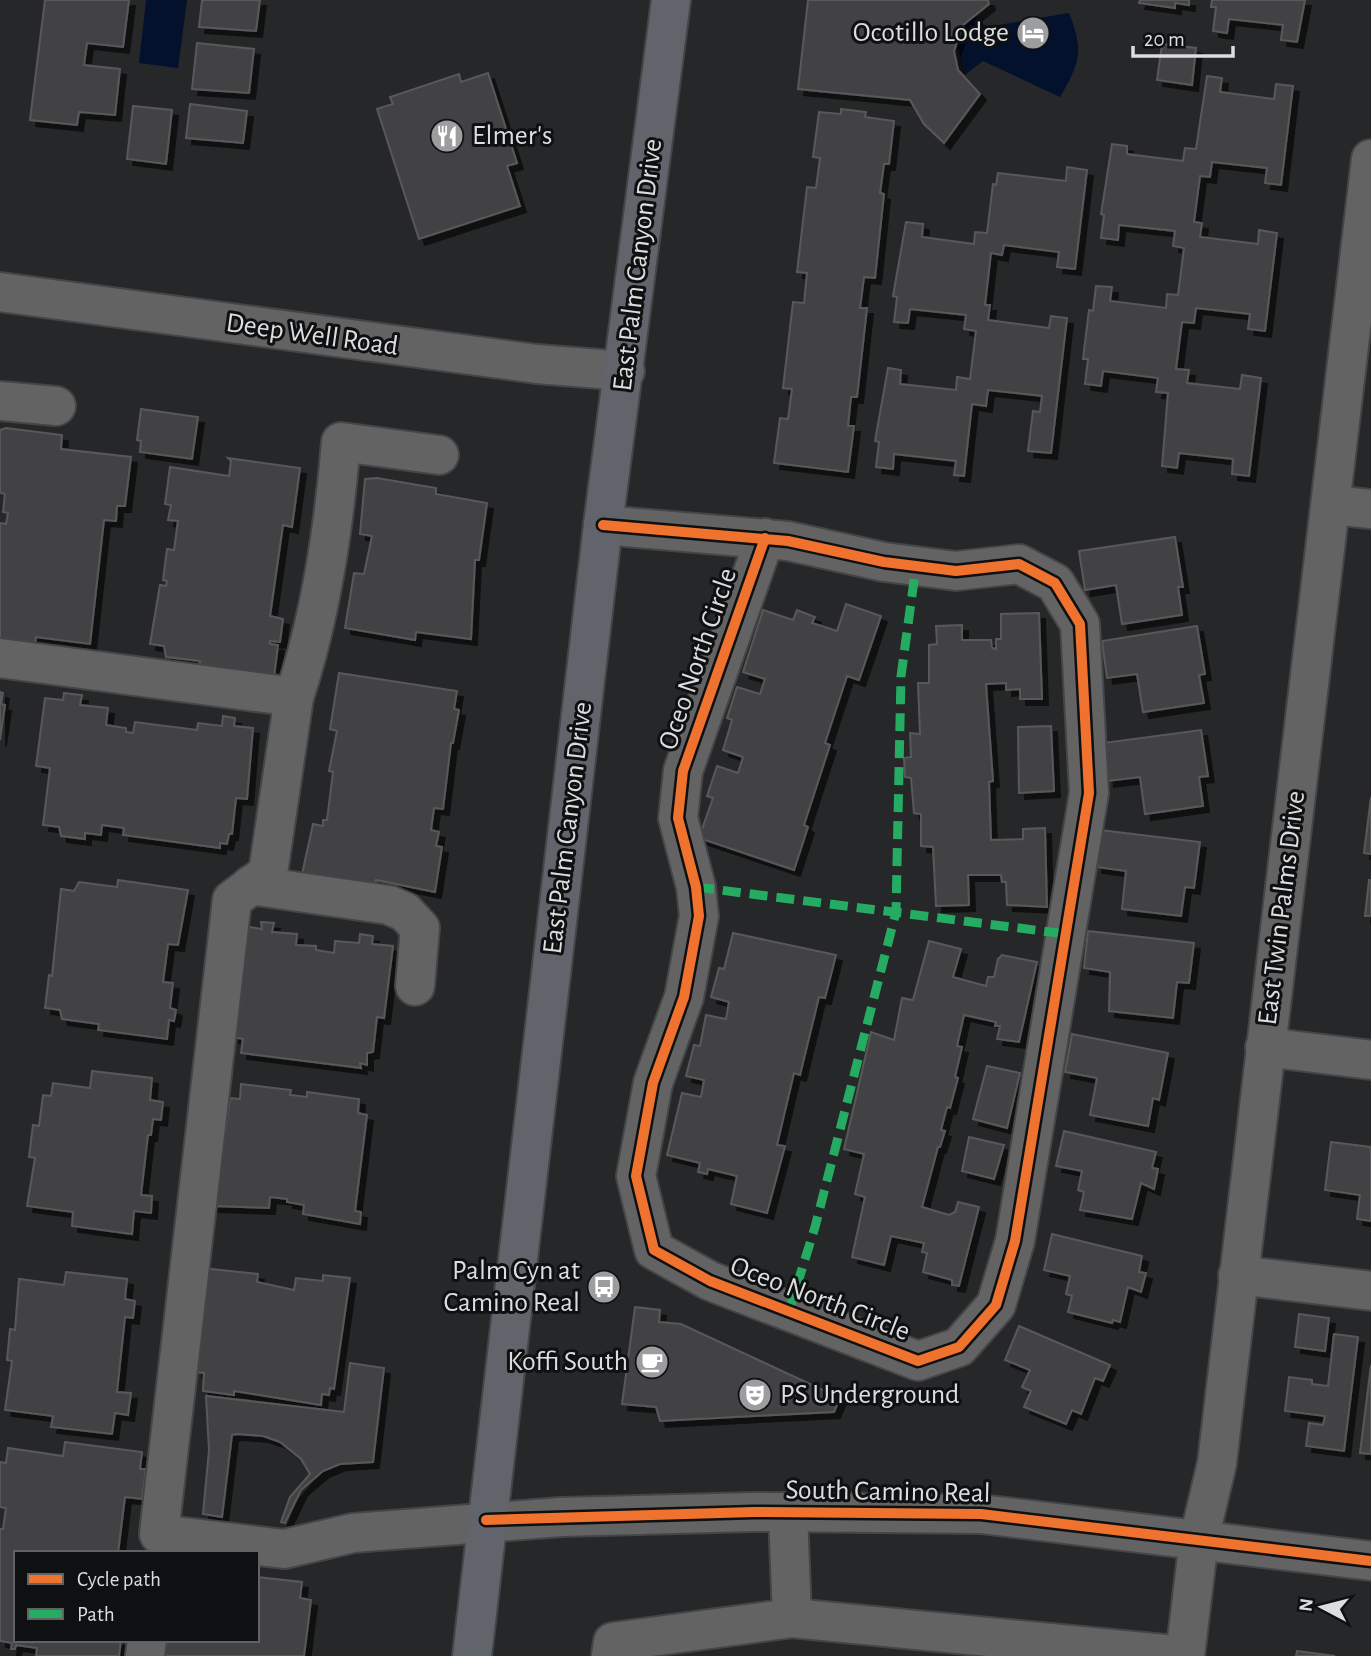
<svg xmlns="http://www.w3.org/2000/svg" width="1371" height="1656" font-family="'Alegreya Sans',sans-serif">
	<style>
		.water { fill: #03112d }
		.building { fill: #424344; stroke: #59595a; stroke-width: 2; filter: url(#shadow) }
		.lines { fill: none; stroke-linecap: round; stroke-linejoin: round }
		.minor-casing { stroke: #444546; stroke-width: 42 }
		.major-casing { stroke: #444546; stroke-width: 42 }
		.minor { stroke: #636364; stroke-width: 38 }
		.major { stroke: #61646a; stroke-width: 38 }
		.quiet { stroke: #26ab63; stroke-width: 9; stroke-dasharray: 18 9; stroke-linecap: butt }
		.cycleway-casing { stroke: #0f1011; stroke-width: 15 }
		.cycleway { stroke: #ef722f; stroke-width: 10 }
		.labels { text-anchor: middle; dominant-baseline: central; stroke-width: 6; stroke-linejoin: round; paint-order: stroke }
		.poi-label { font-size: 28px; fill: #dcdddf; stroke: #0f1011; text-anchor: end }
		.street-label { font-size: 28px; fill: #dcdddf; stroke: #0f1011 }
	</style>
	<defs>
		<filter id="shadow"><feDropShadow dx="6" dy="6" stdDeviation="0" flood-color="#0009"/></filter>
	</defs>
	<rect width="100%" height="100%" fill="#262728"/>
	<g class="water">
		<polygon points="146,0 187,0 178,68 139,63"/>
		<path d="M1069 13C1084 51 1080 63 1060 97L983 61 965 75 957 45 972 14 987 27Z"/>
	</g>
	<g class="building">
		<polygon points="45,0 129,0 123,47 87,43 84,65 120,69 115,115 79,112 77,125 30,120"/>
		<polygon points="202,0 260,0 256,31 199,27"/>
		<polygon points="808,0 988,0 989,4 963,25 954,51 958,70 980,94 944,143 924,124 910,100 798,89"/>
		<polygon points="1140,0 1189,0 1189,5 1175,3 1175,8 1139,3"/>
		<polygon points="1212,0 1305,0 1297,42 1281,40 1283,25 1229,19 1227,33 1213,31 1216,7 1211,7"/>
		<polygon points="197,43 254,49 249,93 192,89"/>
		<polygon points="1162,44 1196,48 1192,85 1157,80"/>
		<polygon points="488,73 517,163 507,166 520,206 419,239 377,109 393,104 390,97 459,74 461,82"/>
		<polygon points="1207,76 1222,78 1220,92 1274,99 1276,84 1293,86 1281,185 1265,183 1267,168 1212,162 1210,177 1200,176 1194,222 1202,223 1200,237 1258,244 1259,230 1277,233 1265,331 1248,329 1250,314 1196,308 1194,323 1182,322 1176,369 1189,370 1187,383 1240,389 1242,375 1261,378 1249,476 1232,474 1233,459 1179,453 1177,468 1162,466 1168,393 1156,392 1158,378 1103,371 1101,386 1085,384 1088,359 1083,359 1089,310 1093,311 1096,286 1112,287 1110,301 1166,308 1167,294 1178,295 1184,248 1173,246 1175,231 1119,225 1118,240 1101,238 1104,215 1101,214 1112,144 1127,146 1127,154 1183,161 1185,148 1196,149"/>
		<polygon points="190,104 247,111 243,143 186,138"/>
		<polygon points="133,106 172,110 166,164 127,159"/>
		<polygon points="841,109 866,112 865,117 894,121 889,164 884,164 880,193 884,194 875,278 864,277 860,308 867,308 857,397 851,397 848,426 854,426 848,472 774,463 780,418 788,419 792,389 783,388 793,302 804,303 807,273 797,272 807,187 816,188 820,158 813,157 819,112 841,114"/>
		<polygon points="1067,167 1087,170 1075,269 1057,267 1059,252 1004,245 1002,255 991,253 985,305 990,305 988,320 1049,328 1051,316 1067,318 1051,453 1028,451 1033,411 1040,412 1042,396 988,390 986,406 972,404 964,476 954,475 956,461 894,454 893,469 876,467 879,442 875,441 888,368 901,370 900,384 956,390 957,377 970,379 976,331 964,329 966,315 910,309 908,323 894,322 897,297 893,296 906,222 923,224 922,237 974,244 975,232 987,233 993,184 996,185 998,173 1066,181"/>
		<polygon points="141,409 198,417 192,459 140,452 141,441 137,440"/>
		<polygon points="6,428 62,435 61,449 131,457 125,506 117,506 116,521 104,520 90,644 36,637 35,645 0,641 0,523 6,524 8,513 3,512 5,494 0,493 0,430"/>
		<polygon points="228,458 300,468 292,527 283,525 270,616 283,619 280,642 270,641 270,644 278,645 274,677 198,670 200,661 166,657 164,646 150,644 160,585 166,586 167,581 163,580 167,549 174,550 178,521 168,520 171,505 165,504 170,467 229,476 231,461"/>
		<polygon points="377,478 436,488 436,494 487,503 479,560 475,560 471,639 416,632 415,640 345,628 354,573 364,574 372,536 360,534 365,479"/>
		<polygon points="1175,537 1183,587 1178,587 1182,615 1122,624 1116,585 1085,590 1079,551"/>
		<polygon points="846,604 881,616 859,680 847,676 825,743 830,745 804,825 808,827 794,870 699,838 713,798 707,796 717,766 738,773 743,757 723,750 732,720 727,718 737,687 760,694 765,679 743,672 763,610 793,620 797,610 815,617 812,623 837,631"/>
		<polygon points="1039,613 1042,699 1020,699 1020,689 1006,690 1006,683 986,684 993,781 989,782 991,840 1023,839 1023,829 1045,828 1047,907 1007,905 1006,882 1002,882 1001,875 968,875 969,905 936,906 933,847 921,846 921,814 914,813 911,778 905,777 904,758 911,757 910,733 920,734 918,683 929,683 929,645 937,644 936,626 962,625 962,640 991,640 992,648 996,649 996,639 1001,639 1001,614"/>
		<polygon points="1197,626 1205,674 1199,675 1204,703 1143,712 1137,674 1107,678 1102,641"/>
		<polygon points="339,673 457,691 454,709 459,710 453,743 451,743 443,809 434,808 431,830 439,832 436,846 442,847 435,892 376,880 373,896 301,879 313,824 323,826 323,820 327,820 333,772 329,771 337,731 330,729"/>
		<polygon points="0,692 3,693 1,704 5,705 0,740"/>
		<polygon points="64,693 82,695 80,705 108,708 106,725 126,728 126,732 133,733 135,722 197,730 198,723 222,726 223,716 235,718 234,726 253,728 247,799 236,798 232,834 229,834 227,844 220,843 220,848 123,835 124,828 102,825 101,835 85,833 85,839 61,836 59,827 43,825 50,768 36,766 45,698 63,700"/>
		<polygon points="1051,726 1054,791 1019,793 1018,727"/>
		<polygon points="1201,730 1208,776 1199,777 1203,806 1145,814 1140,777 1108,781 1103,743"/>
		<polygon points="1371,797 1371,854 1364,853"/>
		<polygon points="1100,830 1200,842 1194,888 1185,887 1181,916 1122,909 1126,871 1096,867"/>
		<polygon points="118,880 188,890 178,945 168,944 163,982 173,983 170,1008 176,1010 174,1021 169,1020 167,1039 98,1030 99,1024 62,1019 60,1010 45,1008 49,975 52,976 61,889 74,891 79,882 117,887"/>
		<polygon points="1369,880 1371,880 1371,916 1365,916"/>
		<polygon points="261,922 274,923 272,932 297,934 296,945 316,946 316,950 334,953 335,941 359,943 360,934 373,936 372,944 393,946 384,1018 377,1017 373,1052 367,1053 367,1065 360,1063 361,1068 241,1053 243,1039 233,1037 242,926 262,929"/>
		<polygon points="1088,931 1194,943 1189,983 1177,982 1173,1018 1109,1011 1110,972 1084,968"/>
		<polygon points="733,933 836,955 825,998 819,997 800,1075 794,1073 777,1145 785,1146 767,1213 731,1204 737,1176 708,1169 707,1174 698,1172 700,1163 667,1155 682,1093 701,1097 704,1080 686,1076 694,1045 700,1046 706,1015 726,1019 729,1002 711,997 719,968 724,969"/>
		<polygon points="929,941 961,949 953,977 986,986 988,977 994,977 998,959 1002,955 1037,962 1019,1042 997,1039 1000,1026 995,1026 996,1022 964,1015 957,1046 962,1047 955,1077 958,1078 950,1108 947,1107 941,1130 945,1131 940,1147 938,1147 922,1207 949,1215 955,1212 958,1202 979,1207 959,1286 952,1285 952,1280 923,1272 927,1253 922,1252 924,1243 891,1236 884,1265 852,1257 865,1197 855,1194 864,1154 844,1149 871,1032 894,1040 902,998 913,1000"/>
		<polygon points="1072,1034 1168,1053 1159,1100 1153,1098 1148,1126 1090,1115 1097,1078 1065,1072"/>
		<polygon points="987,1066 1020,1073 1007,1128 973,1119"/>
		<polygon points="92,1071 152,1078 150,1100 163,1102 161,1120 153,1119 151,1135 148,1135 141,1195 152,1196 151,1213 134,1211 132,1234 72,1226 73,1212 27,1206 35,1158 29,1157 33,1125 39,1126 43,1095 51,1096 53,1083 90,1088"/>
		<polygon points="241,1084 291,1090 290,1095 307,1097 307,1092 359,1099 358,1113 367,1115 355,1211 361,1212 360,1224 303,1214 304,1205 287,1202 287,1199 270,1197 269,1208 212,1206 218,1133 225,1134 230,1098 240,1099"/>
		<polygon points="1064,1131 1156,1152 1152,1168 1158,1169 1154,1189 1141,1183 1132,1219 1080,1210 1084,1192 1078,1190 1082,1171 1056,1166"/>
		<polygon points="969,1137 1004,1145 994,1179 962,1171"/>
		<polygon points="1331,1142 1371,1147 1371,1221 1357,1219 1360,1195 1325,1190"/>
		<polygon points="1052,1234 1142,1256 1139,1272 1146,1273 1141,1292 1128,1287 1120,1322 1113,1320 1112,1323 1068,1312 1072,1296 1066,1294 1070,1276 1044,1270"/>
		<polygon points="202,1268 258,1274 257,1282 294,1290 296,1278 323,1281 323,1275 350,1278 334,1389 330,1388 329,1395 322,1394 321,1405 234,1391 234,1395 203,1391 204,1373 196,1372"/>
		<polygon points="66,1272 127,1279 125,1299 135,1301 133,1318 125,1317 117,1392 131,1393 128,1415 115,1413 112,1434 51,1427 53,1416 5,1410 12,1361 7,1360 10,1329 15,1330 19,1279 64,1285"/>
		<polygon points="599,1280 608,1281 607,1294 597,1293"/>
		<polygon points="635,1307 660,1310 659,1322 681,1324 840,1398 834,1412 660,1421 656,1407 622,1404"/>
		<polygon points="1299,1314 1329,1318 1325,1351 1295,1347"/>
		<polygon points="1019,1326 1110,1365 1103,1381 1095,1378 1081,1414 1072,1410 1066,1424 1024,1407 1031,1391 1022,1387 1030,1370 1005,1360"/>
		<polygon points="1334,1334 1358,1337 1344,1451 1306,1446 1309,1423 1323,1425 1325,1416 1285,1411 1289,1377 1312,1380 1312,1384 1328,1386"/>
		<polygon points="350,1363 384,1368 373,1462 340,1464 323,1471 301,1490 285,1523 281,1522 290,1497 310,1474 301,1459 280,1442 263,1436 236,1434 232,1435 222,1517 203,1514 209,1450 206,1396 344,1412"/>
		<polygon points="1371,1365 1371,1454 1360,1453"/>
		<polygon points="65,1442 142,1452 140,1469 146,1469 142,1499 125,1497 118,1553 16,1553 16,1640 121,1640 119,1656 36,1656 37,1648 16,1645 15,1649 11,1649 12,1643 0,1641 0,1529 3,1529 6,1508 0,1507 0,1462 6,1463 8,1448 63,1456"/>
		<polygon points="257,1577 302,1582 300,1598 311,1600 304,1656 157,1656 159,1640 257,1640"/>
		<polygon points="1297,1651 1335,1656 1296,1656"/>
	</g>
	<g class="lines">
		<defs>
			<g id="minor">
				<polyline points="0,292 537,364 625,371"/>
				<polyline points="0,401 56,406"/>
				<polyline points="1332,505 1371,509"/>
				<polyline points="603,525 788,541 884,562 956,571 1019,564 1055,583 1080,624 1089,793 1015,1241 996,1305 959,1347 918,1361 710,1281 654,1250 636,1176 653,1083 684,997 699,916 696,887 678,818 683,771 765,538"/>
				<polyline points="0,658 294,697 268,873 232,900 159,1534 284,1549 353,1533 561,1517 754,1512 981,1514 1371,1561"/>
				<path d="M294 697C321 616 334 527 341 442L439 455"/>
				<polyline points="251,885 389,905 405,912 420,928 415,986"/>
				<polyline points="1265,1047 1371,1060"/>
				<polyline points="1238,1275 1371,1291"/>
				<polyline points="788,1513 792,1618"/>
				<polyline points="145,1656 147,1640"/>
				<polyline points="611,1656 613,1642 792,1618 1185,1656"/>
				<polyline points="1185,1656 1199,1539 1217,1463 1371,159"/>
			</g>
			<polyline id="major" points="472,1656 603,525 671,0"/>
		</defs>
		<use href="#minor" class="minor-casing"/>
		<use href="#major" class="major-casing"/>
		<use href="#minor" class="minor"/>
		<use href="#major" class="major"/>
		<g class="quiet">
			<polyline points="696,887 1066,934"/>
			<polyline points="789,1311 815,1227 896,912 901,676 916,566"/>
		</g>
		<defs>
			<g id="cycleway">
				<polyline points="603,525 788,541 884,562 956,571 1019,564 1055,583 1080,624 1089,793 1015,1241 996,1305 959,1347 918,1361 710,1281 654,1250 636,1176 653,1083 684,997 699,916 696,887 678,818 683,771 765,538"/>
				<polyline points="486,1520 754,1512 981,1514 1371,1561"/>
			</g>
		</defs>
		<use href="#cycleway" class="cycleway-casing"/>
		<use href="#cycleway" class="cycleway"/>
	</g>
	<defs>
		<symbol id="hotel-disc" viewBox="-11 -11 22 22"><circle r="9.5" fill="#9c9d9f" stroke="#0f1011"/><path d="M-6-4.5h1.5V1H6V5H4.5V3h-9V5H-6ZM-4 0a1.8 1.8 0 1 1 3.6 0ZM.5 0V-2.5h3Q6-2.5 6 0Z" fill="#fff"/></symbol>
		<symbol id="restaurant-disc" viewBox="-11 -11 22 22"><circle r="9.5" fill="#9c9d9f" stroke="#0f1011"/><path d="M-5-6h1v4h1v-4h1v4h1v-4h1v5L-1.5 .5V6h-2V.5L-5-1ZM5-6V6H3V1.5H1.5Q1.5-4 5-6Z" fill="#fff"/></symbol>
		<symbol id="bus-disc" viewBox="-11 -11 22 22"><circle r="9.5" fill="#9c9d9f" stroke="#0f1011"/><path d="M-5-6H5V4H4V6H2V4H-2V6H-4V4H-5ZM-3.5-4V0h7V-4ZM-3.5 1.2v1.5H-2V1.2ZM2 1.2v1.5H3.5V1.2Z" fill="#fff"/></symbol>
		<symbol id="cafe-disc" viewBox="-11 -11 22 22"><circle r="9.5" fill="#9c9d9f" stroke="#0f1011"/><path d="M-5.5-4.5H6V0H3Q3 3.5 0 3.5H-2.5Q-5.5 3.5-5.5 0ZM3-3.2v2h1.7v-2ZM-6 4.5H4V6H-6Z" fill="#fff"/></symbol>
		<symbol id="theatre-disc" viewBox="-11 -11 22 22"><circle r="9.5" fill="#9c9d9f" stroke="#0f1011"/><path d="M-5-5.5Q0-4 5-5.5V0Q5 5 0 6Q-5 5-5 0ZM-3.3-2.5H-1v1.5H-3.3ZM1-2.5H3.3v1.5H1ZM-2.8 1Q0 5.5 2.8 1Z" fill="#fff"/></symbol>
	</defs>
	<g fill-rule="evenodd">
		<use href="#hotel-disc" x="1014" y="14" width="38" height="38"/>
		<use href="#restaurant-disc" x="428" y="117" width="38" height="38"/>
		<use href="#bus-disc" x="585" y="1268" width="38" height="38"/>
		<use href="#cafe-disc" x="633" y="1343" width="38" height="38"/>
		<use href="#theatre-disc" x="736" y="1376" width="38" height="38"/>
	</g>
	<g class="labels">
		<g class="poi-label">
			<text x="1009" y="33">Ocotillo Lodge</text>
			<text x="472" y="136" text-anchor="start">Elmer's</text>
			<text x="580" y="1271">Palm Cyn at<tspan x="580" dy="32">Camino Real</tspan></text>
			<text x="628" y="1362">Koffi South</text>
			<text x="780" y="1395" text-anchor="start">PS Underground</text>
		</g>
		<g class="street-label">
			<text transform="translate(638 265) rotate(-83)">East Palm Canyon Drive</text>
			<text transform="translate(312 335) rotate(8)">Deep Well Road</text>
			<text transform="translate(698 659) rotate(-71)">Oceo North Circle</text>
			<text transform="translate(568 828) rotate(-83)">East Palm Canyon Drive</text>
			<text transform="translate(1282 908) rotate(-83)">East Twin Palms Drive</text>
			<text transform="translate(820 1299) rotate(21)">Oceo North Circle</text>
			<text transform="translate(888 1492) rotate(1)">South Camino Real</text>
		</g>
	</g>
	<rect x="14" y="1551" width="245" height="91" fill="#0f1011" stroke="#616263" stroke-width="2"/>
	<rect x="28" y="1574" width="35" height="10" fill="#ef722f" stroke="#616263" stroke-width="2"/>
	<text x="77" y="1586" font-size="21" fill="#dcdddf">Cycle path</text>
	<rect x="28" y="1609" width="35" height="10" fill="#26ab63" stroke="#616263" stroke-width="2"/>
	<text x="77" y="1621" font-size="21" fill="#dcdddf">Path</text>
	<g transform="translate(1322 1607) rotate(277)" stroke="#0f1011" stroke-width="5" paint-order="stroke">
	<path d="M0-5L12 26L0 18L-12 26Z" fill="#dcdddf"/>
	<text y="-10" font-size="19" font-weight="bold" text-anchor="middle" fill="#dcdddf">N</text>
	</g>
	<path d="M1133 46v10h100v-10" fill="none" stroke="#dcdddf" stroke-width="3.5"/>
	<text x="1144" y="46" font-size="21" fill="#dcdddf" stroke="#0f1011" stroke-width="5" paint-order="stroke">20 m</text>
</svg>
